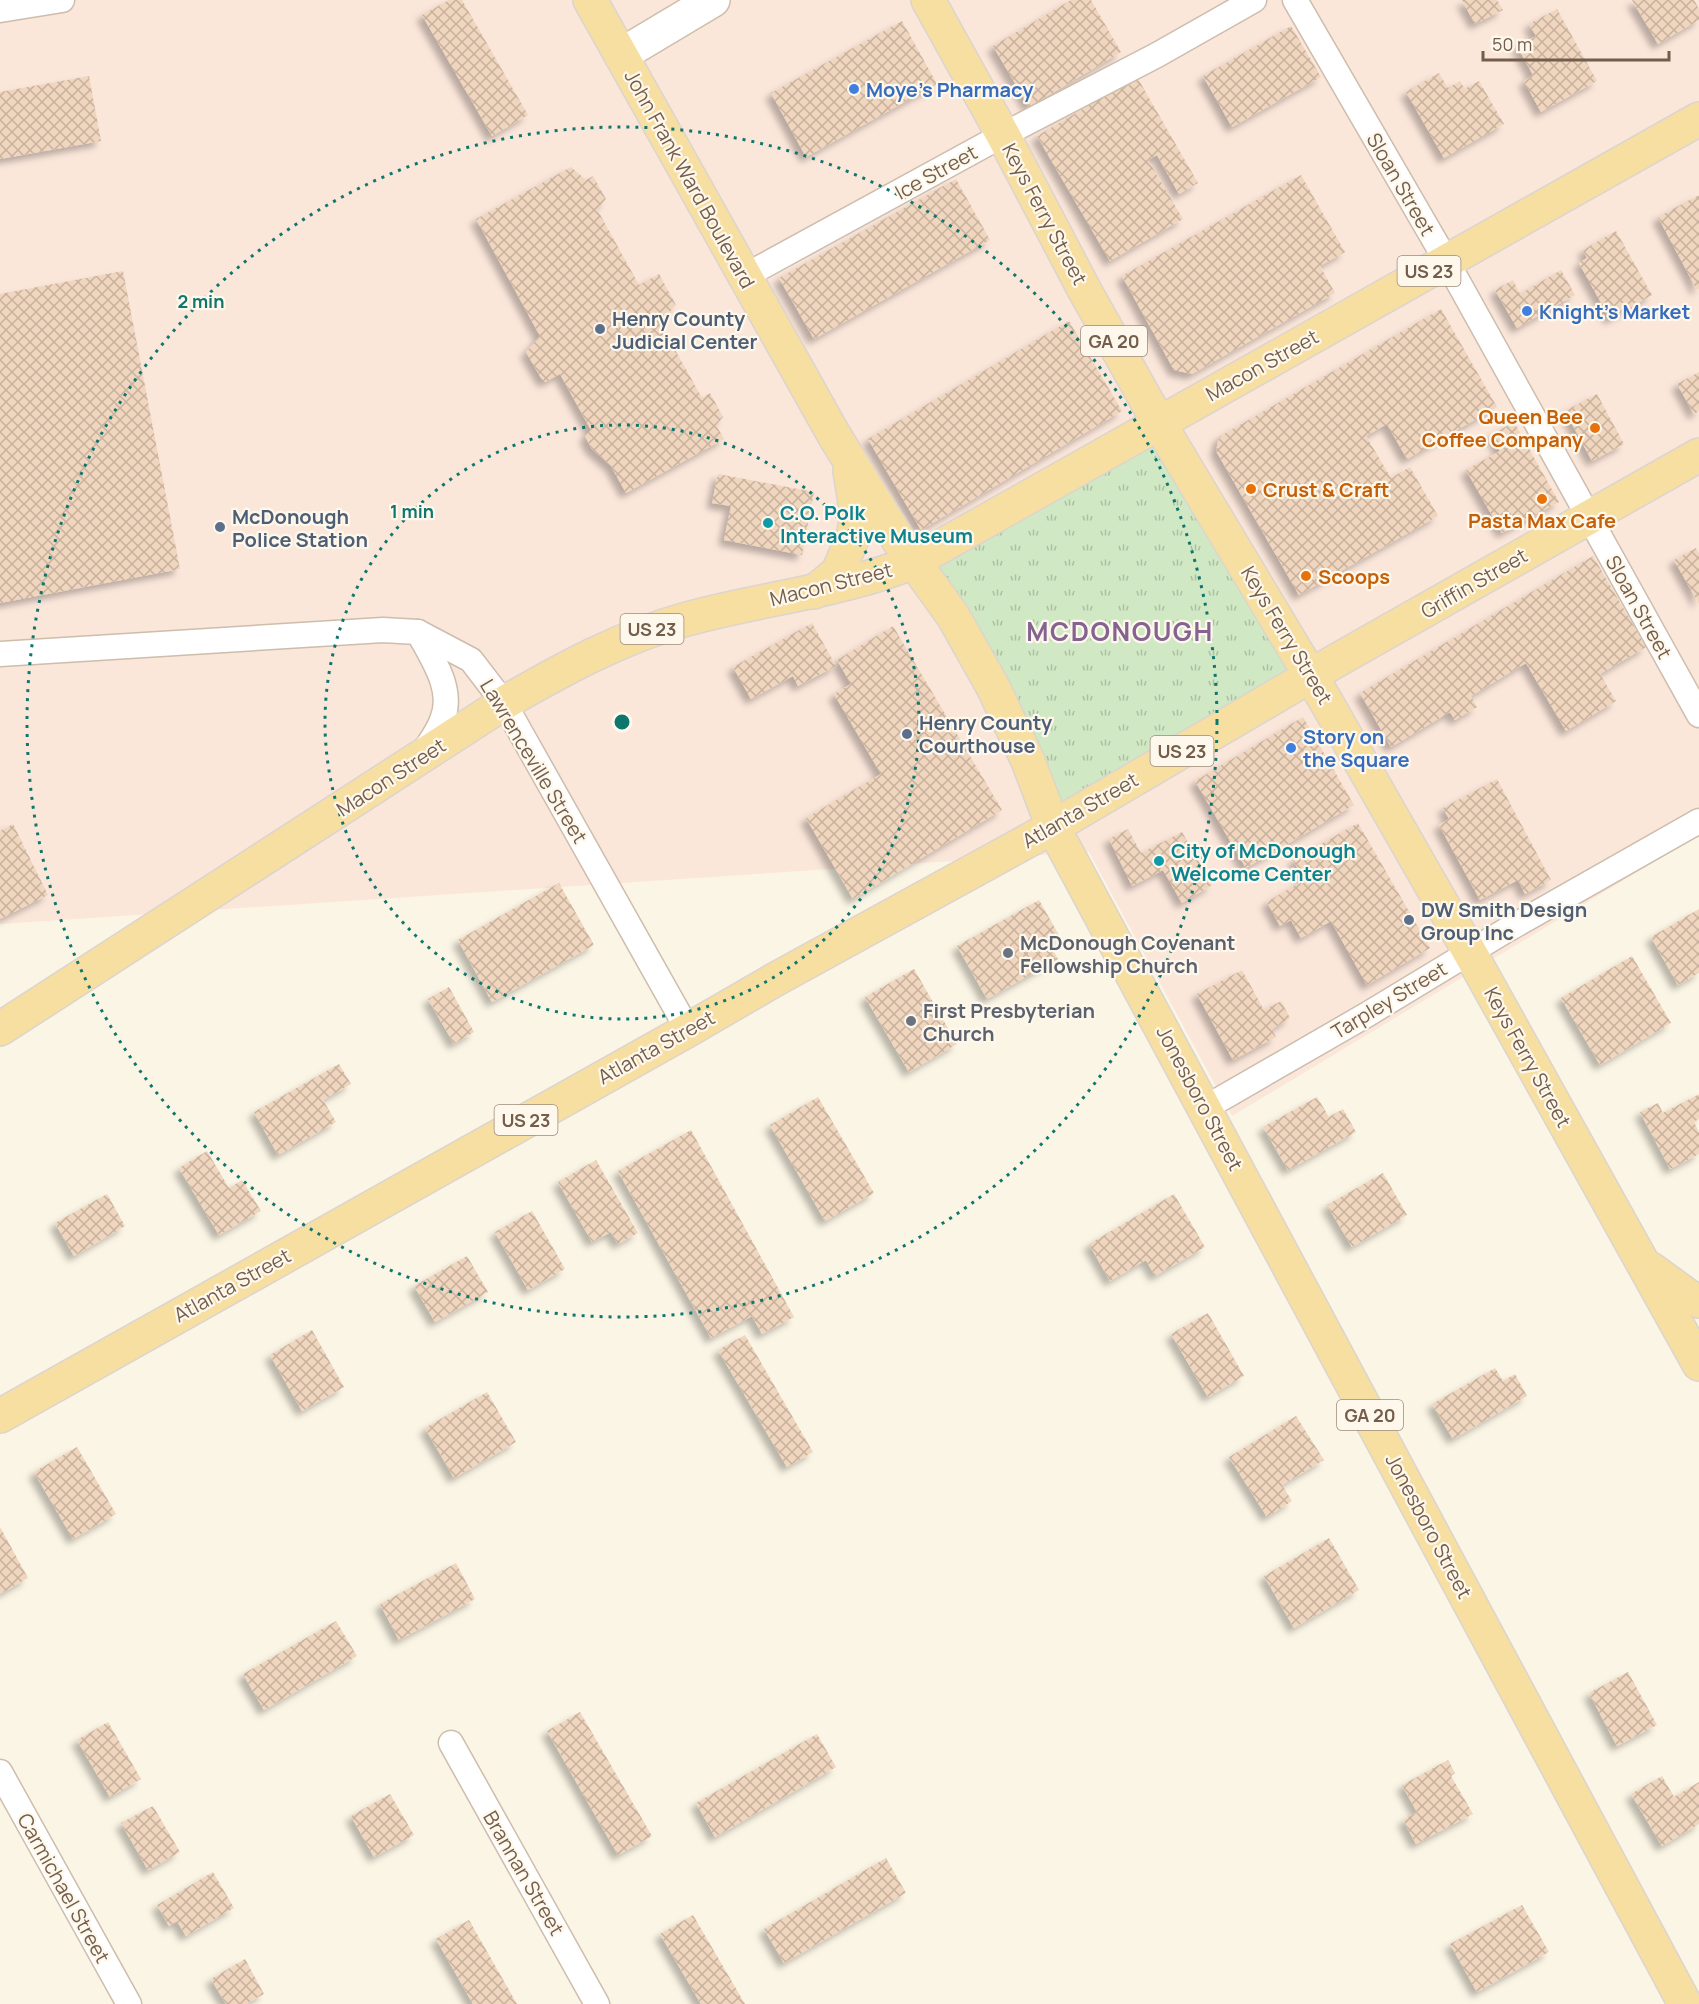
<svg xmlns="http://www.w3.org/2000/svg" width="1699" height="2004" font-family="Manrope,sans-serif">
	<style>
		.commercial { fill: #fbe6da }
		.park { fill: url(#park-tufts) }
		.building { fill: url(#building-cross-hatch); filter: url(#shadow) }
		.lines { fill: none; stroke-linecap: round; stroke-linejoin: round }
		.minor-casing { stroke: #cdbdac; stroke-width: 27 }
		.secondary-casing { stroke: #cfbea9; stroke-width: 36 }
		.primary-casing { stroke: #dbd5d0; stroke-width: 36 }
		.minor { stroke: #fff; stroke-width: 24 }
		.secondary { stroke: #fff; stroke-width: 33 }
		.primary { stroke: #f7dea1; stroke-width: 33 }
		.ring { fill: none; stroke: #0f766e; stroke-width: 3; stroke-dasharray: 3 6 }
		.shop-dot { fill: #3f7fe0; stroke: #fef8ec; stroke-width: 2 }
		.service-dot { fill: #5c6f8a; stroke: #fef8ec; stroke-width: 2 }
		.food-dot { fill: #e8710a; stroke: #fef8ec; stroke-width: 2 }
		.culture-dot { fill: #0f9aa8; stroke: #fef8ec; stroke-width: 2 }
		.worship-dot { fill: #6b7280; stroke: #fef8ec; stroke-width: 2 }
		.labels { text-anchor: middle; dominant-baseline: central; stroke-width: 4.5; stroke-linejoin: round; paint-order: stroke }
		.shield { fill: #fef8ec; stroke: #9d8c7b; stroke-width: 1.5 }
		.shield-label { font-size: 18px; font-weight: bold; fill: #735d4b }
		.shop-label { font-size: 20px; font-weight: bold; fill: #366cbe; stroke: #fef8ec; text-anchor: start }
		.street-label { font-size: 20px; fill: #735d4b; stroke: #fef8ec }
		.service-label { font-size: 20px; font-weight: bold; fill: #4e5e75; stroke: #fef8ec; text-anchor: start }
		.food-label { font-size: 20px; font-weight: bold; fill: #c56008; stroke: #fef8ec; text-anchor: start }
		.culture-label { font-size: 20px; font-weight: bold; fill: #0d838f; stroke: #fef8ec; text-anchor: start }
		.worship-label { font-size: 20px; font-weight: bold; fill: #5b616d; stroke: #fef8ec; text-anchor: start }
		.district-label { font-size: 26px; font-weight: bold; letter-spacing: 1.5px; fill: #846390; stroke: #fef8ec }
		.centre { fill: #0f766e; stroke: #fef8ec; stroke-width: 3 }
		.ring-label { font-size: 18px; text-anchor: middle; font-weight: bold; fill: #0f766e; stroke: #fef8ec; stroke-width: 4.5; stroke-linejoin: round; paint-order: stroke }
	</style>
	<defs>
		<pattern id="park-tufts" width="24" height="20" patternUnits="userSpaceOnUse" patternTransform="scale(1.5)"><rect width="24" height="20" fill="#d0e8c4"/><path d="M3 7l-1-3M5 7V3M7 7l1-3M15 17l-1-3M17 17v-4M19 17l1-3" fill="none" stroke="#adbfa1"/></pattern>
		<pattern id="building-cross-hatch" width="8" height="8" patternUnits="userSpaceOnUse" patternTransform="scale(1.5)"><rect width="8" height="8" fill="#f0d6be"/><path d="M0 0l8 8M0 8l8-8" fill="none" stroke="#c7b19c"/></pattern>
		<filter id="shadow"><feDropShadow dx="-5.5" dy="5.5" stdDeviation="3" flood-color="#0004"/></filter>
	</defs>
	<rect width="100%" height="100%" fill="#fbf5e5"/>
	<polygon class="commercial" points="0,0 1699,0 1699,835 1232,1116 1089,852 0,924"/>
	<polygon class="park" points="1159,423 1311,676 1053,827 913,562"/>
	<g class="building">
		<polygon points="449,0 462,0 528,115 492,136 422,15"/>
		<polygon points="1071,0 1091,0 1121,52 1029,107 993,46"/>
		<polygon points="1462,0 1497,0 1503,10 1475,24"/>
		<polygon points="1632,0 1694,0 1699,9 1699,20 1658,44"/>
		<polygon points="1557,9 1597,81 1541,112 1524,81 1533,75 1517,46 1536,36 1529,24"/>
		<polygon points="902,21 937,84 806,157 771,93"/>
		<polygon points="1291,26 1321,77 1232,127 1203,76"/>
		<polygon points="1439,73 1448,88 1460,81 1465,89 1479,81 1504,124 1444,158 1406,92"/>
		<polygon points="89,76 101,141 0,159 0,92"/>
		<polygon points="1137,77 1198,183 1179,194 1157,155 1148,160 1183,219 1110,261 1037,136"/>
		<polygon points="571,167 586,180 593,176 606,199 597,209 639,285 659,274 676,305 660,323 702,398 710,393 723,417 716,425 724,439 626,493 611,466 591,448 585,436 591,430 560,374 545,382 541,378 526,352 540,336 476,219"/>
		<polygon points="1301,175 1345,252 1320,266 1335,293 1192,374 1174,370 1122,276"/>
		<polygon points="956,179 990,240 814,339 779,278"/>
		<polygon points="1699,195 1699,289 1697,290 1658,217"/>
		<polygon points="1616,231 1652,295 1610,319 1579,263 1587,258 1583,250"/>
		<polygon points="1561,270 1575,295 1517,328 1495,290 1513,280 1520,294"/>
		<polygon points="123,271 180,569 0,603 0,294"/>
		<polygon points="1441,309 1497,407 1407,459 1387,424 1366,436 1391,478 1410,467 1438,516 1299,595 1216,451 1219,437"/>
		<polygon points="1069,321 1122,411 921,530 868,439"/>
		<polygon points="1699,372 1699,411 1694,414 1677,384"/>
		<polygon points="1597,394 1624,444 1592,461 1565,411"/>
		<polygon points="1514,422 1559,502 1502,533 1466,470 1500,451 1491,435"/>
		<polygon points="718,474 814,492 802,555 724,540 731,506 712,503"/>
		<polygon points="1696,548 1699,553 1699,604 1674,560"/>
		<polygon points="1593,556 1646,647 1600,674 1616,701 1566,731 1526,663 1471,696 1477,707 1455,720 1450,712 1391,747 1360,693"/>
		<polygon points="812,623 836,666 798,686 793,676 751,699 733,667"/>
		<polygon points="893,626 1002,810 853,899 806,818 881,774 834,694 851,684 837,660"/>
		<polygon points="1303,717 1354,805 1246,868 1195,781"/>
		<polygon points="1497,779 1551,880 1525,894 1518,880 1480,900 1439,825 1449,819 1443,808"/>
		<polygon points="1358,823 1430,948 1367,985 1331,921 1301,938 1291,920 1280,926 1267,902 1304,880 1293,860"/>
		<polygon points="13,824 48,895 0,919 0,831"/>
		<polygon points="1128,829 1141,853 1182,832 1212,885 1182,903 1163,870 1132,886 1109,839"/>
		<polygon points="559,883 594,945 492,1002 458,940"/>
		<polygon points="1039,900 1060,937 1049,943 1058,959 987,999 957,946"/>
		<polygon points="1699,909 1699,973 1678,985 1651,937"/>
		<polygon points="1632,956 1671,1023 1600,1065 1561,998"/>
		<polygon points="914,969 957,1044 909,1072 865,997"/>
		<polygon points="1242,970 1264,1010 1281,1001 1290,1018 1272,1029 1276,1037 1233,1060 1197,994"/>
		<polygon points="449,987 474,1032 454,1044 428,999"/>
		<polygon points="339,1064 351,1084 323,1100 336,1122 278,1155 254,1112"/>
		<polygon points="1699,1094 1699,1119 1694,1122 1699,1132 1699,1154 1670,1169 1640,1112 1658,1103 1663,1113"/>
		<polygon points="818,1097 874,1193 825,1221 770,1125"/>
		<polygon points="1317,1097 1329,1117 1343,1109 1356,1132 1288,1170 1263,1127"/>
		<polygon points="691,1130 794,1317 762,1334 752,1316 711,1338 618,1171"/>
		<polygon points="207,1151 229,1188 242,1180 261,1211 219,1235 179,1168"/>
		<polygon points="596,1160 638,1233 618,1244 611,1232 592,1242 558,1182"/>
		<polygon points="1383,1173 1407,1215 1352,1247 1327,1205"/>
		<polygon points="107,1194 125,1226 74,1256 55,1223"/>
		<polygon points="1174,1194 1205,1247 1155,1276 1146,1260 1110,1281 1089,1244"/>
		<polygon points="532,1211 565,1269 528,1290 495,1232"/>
		<polygon points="467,1256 488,1292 435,1322 414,1286"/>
		<polygon points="1208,1313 1244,1376 1208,1397 1171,1334"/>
		<polygon points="312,1330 344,1387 302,1411 270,1355"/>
		<polygon points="745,1335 813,1452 787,1467 718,1350"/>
		<polygon points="1495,1368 1503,1381 1515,1374 1527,1396 1453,1439 1432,1404"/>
		<polygon points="487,1392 516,1442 454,1478 425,1428"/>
		<polygon points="1296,1416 1324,1460 1282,1485 1292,1501 1267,1517 1229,1457"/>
		<polygon points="77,1447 116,1514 73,1539 34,1472"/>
		<polygon points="0,1527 28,1578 0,1594"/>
		<polygon points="1329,1538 1359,1590 1294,1628 1264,1576"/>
		<polygon points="456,1563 475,1599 399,1640 380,1604"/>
		<polygon points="336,1621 357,1656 264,1710 243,1674"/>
		<polygon points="1628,1672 1657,1725 1617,1746 1589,1693"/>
		<polygon points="580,1712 652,1836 618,1855 547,1731"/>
		<polygon points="108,1722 141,1779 110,1797 77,1740"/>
		<polygon points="817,1734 836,1767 715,1837 696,1803"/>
		<polygon points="1448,1760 1455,1773 1451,1776 1473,1814 1416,1844 1403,1820 1417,1812 1402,1785"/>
		<polygon points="1662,1776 1674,1797 1699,1782 1699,1824 1662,1846 1631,1794"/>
		<polygon points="390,1794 414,1835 374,1857 351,1816"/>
		<polygon points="153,1806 180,1852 148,1870 121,1823"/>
		<polygon points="886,1858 906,1893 784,1963 764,1929"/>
		<polygon points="213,1872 234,1908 186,1936 177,1921 169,1926 157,1905"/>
		<polygon points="1522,1905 1549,1952 1477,1992 1450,1944"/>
		<polygon points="693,1915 745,2004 701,2004 660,1934"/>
		<polygon points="469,1920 517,2004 473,2004 436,1939"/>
		<polygon points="245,1959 264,1994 246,2004 226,2004 211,1979"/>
	</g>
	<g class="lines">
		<defs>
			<g id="minor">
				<polyline points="1295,0 1447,262 1699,715"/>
				<polyline points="0,10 62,0"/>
				<polyline points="745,276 1003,135 1157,55 1254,0"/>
				<path d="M418 632C432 658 455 690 442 720 438 732 429 743 423 753"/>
				<polyline points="0,654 383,630 418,632 471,660 504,703 688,1030"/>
				<polyline points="1205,1108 1368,1014 1505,931 1699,821"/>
				<polyline points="451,1743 597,2004"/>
				<polyline points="0,1772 129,2004"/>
			</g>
			<polyline id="secondary" points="621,55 713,0"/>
			<g id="primary">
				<polyline points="590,0 834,435 899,541 953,616 993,687 1028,761 1053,827 1685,2004"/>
				<polyline points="928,0 1003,135 1085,291 1159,423 1324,698 1469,951 1699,1364"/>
				<polyline points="814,592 838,572 853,537 857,515 850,471"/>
				<path d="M0 1029 504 703C563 669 621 637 687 619 762 598 840 592 913 562L1699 119"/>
				<polyline points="1651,1269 1688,1296 1699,1301"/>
				<polyline points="0,1416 688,1030 776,979 1053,827 1334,662 1699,455"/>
			</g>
		</defs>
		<use href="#minor" class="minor-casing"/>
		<use href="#secondary" class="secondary-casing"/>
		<use href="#primary" class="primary-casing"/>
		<use href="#minor" class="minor"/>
		<use href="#secondary" class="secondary"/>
		<use href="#primary" class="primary"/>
	</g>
	<g class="ring">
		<circle cx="622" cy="722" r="297"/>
		<circle cx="622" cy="722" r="595"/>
	</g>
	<g class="shop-dot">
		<circle cx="854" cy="89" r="6"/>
		<circle cx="1527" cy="311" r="6"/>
		<circle cx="1291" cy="748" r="6"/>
	</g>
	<g class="service-dot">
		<circle cx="600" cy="329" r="6"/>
		<circle cx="220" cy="527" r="6"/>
		<circle cx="907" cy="734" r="6"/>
		<circle cx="1409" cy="920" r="6"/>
	</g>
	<g class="food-dot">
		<circle cx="1595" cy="428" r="6"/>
		<circle cx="1251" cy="489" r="6"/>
		<circle cx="1542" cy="499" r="6"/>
		<circle cx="1306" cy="576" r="6"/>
	</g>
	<g class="culture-dot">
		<circle cx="768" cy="523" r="6"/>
		<circle cx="1159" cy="861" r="6"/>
	</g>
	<g class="worship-dot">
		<circle cx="1008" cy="953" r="6"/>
		<circle cx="911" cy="1021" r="6"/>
	</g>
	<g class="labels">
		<g class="shield">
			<rect x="1397.5" y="256" width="63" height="30" rx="4.5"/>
			<rect x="1081" y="326" width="66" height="30" rx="4.5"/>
			<rect x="620.5" y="614" width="63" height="30" rx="4.5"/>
			<rect x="1150.5" y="736" width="63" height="30" rx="4.5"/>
			<rect x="494.5" y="1105" width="63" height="30" rx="4.5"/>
			<rect x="1337" y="1400" width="66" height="30" rx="4.5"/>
		</g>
		<g class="shield-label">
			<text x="1429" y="271">US 23</text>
			<text x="1114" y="341">GA 20</text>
			<text x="652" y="629">US 23</text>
			<text x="1182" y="751">US 23</text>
			<text x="526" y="1120">US 23</text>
			<text x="1370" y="1415">GA 20</text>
		</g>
		<g class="shop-label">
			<text x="866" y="89">Moye's Pharmacy</text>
			<text x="1539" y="311">Knight's Market</text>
			<text x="1303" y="736">Story on<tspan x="1303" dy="23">the Square</tspan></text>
		</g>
		<g class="street-label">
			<text transform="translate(936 172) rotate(-29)">Ice Street</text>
			<text transform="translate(690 179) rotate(61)">John Frank Ward Boulevard</text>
			<text transform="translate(1401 184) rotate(60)">Sloan Street</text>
			<text transform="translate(1045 214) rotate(62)">Keys Ferry Street</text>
			<text transform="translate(1262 365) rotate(-29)">Macon Street</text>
			<text transform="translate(1474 583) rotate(-30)">Griffin Street</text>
			<text transform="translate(831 584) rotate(-14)">Macon Street</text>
			<text transform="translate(1639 607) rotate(61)">Sloan Street</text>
			<text transform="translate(1287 635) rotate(59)">Keys Ferry Street</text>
			<text transform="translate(534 761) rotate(59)">Lawrenceville Street</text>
			<text transform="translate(391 777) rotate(-33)">Macon Street</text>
			<text transform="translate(1080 810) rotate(-30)">Atlanta Street</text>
			<text transform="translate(1389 1000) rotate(-31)">Tarpley Street</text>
			<text transform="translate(656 1047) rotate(-29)">Atlanta Street</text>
			<text transform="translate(1528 1057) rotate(61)">Keys Ferry Street</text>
			<text transform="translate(1200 1098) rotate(62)">Jonesboro Street</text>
			<text transform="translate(232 1285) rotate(-29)">Atlanta Street</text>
			<text transform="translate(1429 1526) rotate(62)">Jonesboro Street</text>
			<text transform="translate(524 1873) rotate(60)">Brannan Street</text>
			<text transform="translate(64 1888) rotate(61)">Carmichael Street</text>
		</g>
		<g class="service-label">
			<text x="612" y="318">Henry County<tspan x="612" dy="23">Judicial Center</tspan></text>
			<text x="232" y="516">McDonough<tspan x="232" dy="23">Police Station</tspan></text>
			<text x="919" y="722">Henry County<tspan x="919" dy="23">Courthouse</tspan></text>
			<text x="1421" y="909">DW Smith Design<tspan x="1421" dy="23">Group Inc</tspan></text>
		</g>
		<g class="food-label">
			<text x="1583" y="416" text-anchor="end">Queen Bee<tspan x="1583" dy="23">Coffee Company</tspan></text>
			<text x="1263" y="489">Crust &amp; Craft</text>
			<text x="1542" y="520" text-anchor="middle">Pasta Max Cafe</text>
			<text x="1318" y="576">Scoops</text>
		</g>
		<g class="culture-label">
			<text x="780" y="512">C.O. Polk<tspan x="780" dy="23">Interactive Museum</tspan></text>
			<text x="1171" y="850">City of McDonough<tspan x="1171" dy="23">Welcome Center</tspan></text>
		</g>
		<g class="worship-label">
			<text x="1020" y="942">McDonough Covenant<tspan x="1020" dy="23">Fellowship Church</tspan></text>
			<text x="923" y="1010">First Presbyterian<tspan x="923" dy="23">Church</tspan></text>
		</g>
		<g class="district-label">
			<text x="1120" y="631">MCDONOUGH</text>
		</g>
	</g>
	<circle cx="622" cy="722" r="9" class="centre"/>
	<g class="ring-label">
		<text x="201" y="308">2 min</text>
		<text x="412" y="518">1 min</text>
	</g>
	<path d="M1483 51v9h186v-9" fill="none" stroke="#735d4b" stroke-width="3"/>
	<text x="1492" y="51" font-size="18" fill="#735d4b" stroke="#fef8ec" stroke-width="4.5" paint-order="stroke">50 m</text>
</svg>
